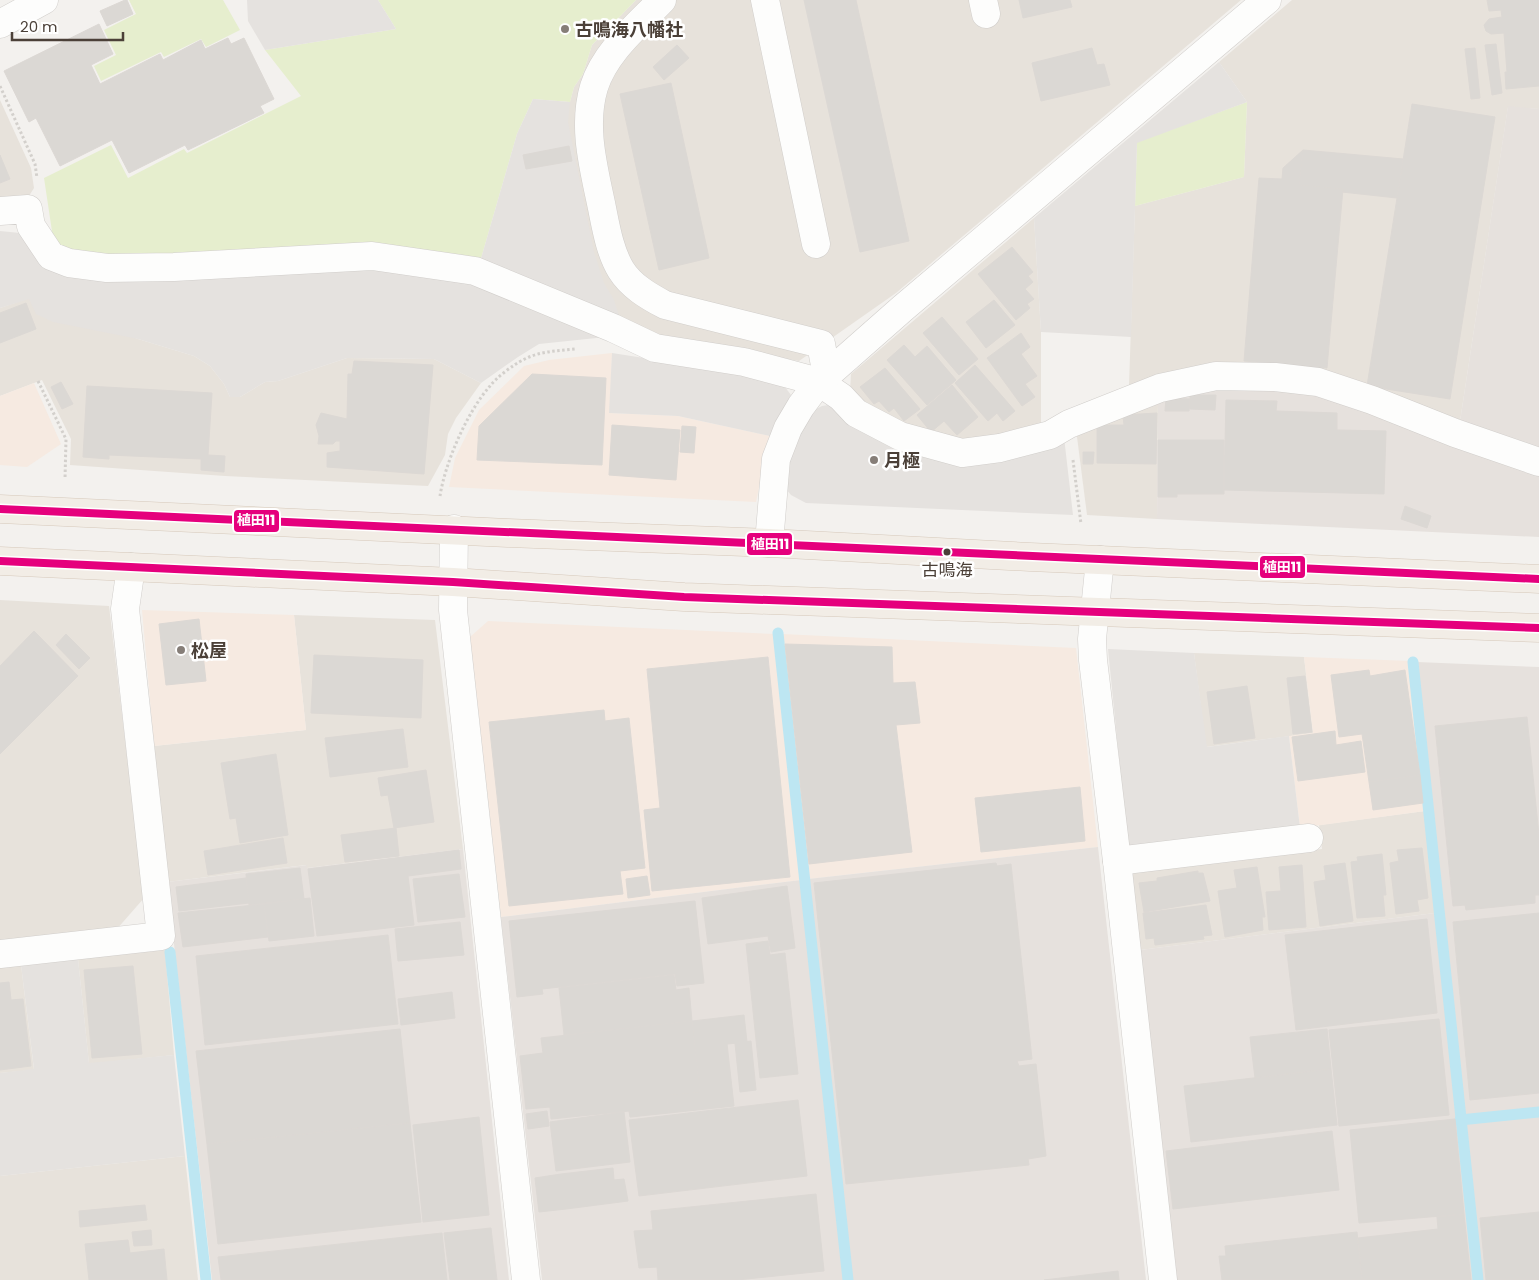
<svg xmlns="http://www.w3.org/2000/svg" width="1539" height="1280" font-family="Poppins,'Noto Sans JP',sans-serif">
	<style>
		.residential { fill: #e7e2db }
		.commercial { fill: #f6eae1 }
		.industrial { fill: #e6e1dd }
		.green { fill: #e6eece }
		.parking { fill: #e5e2df }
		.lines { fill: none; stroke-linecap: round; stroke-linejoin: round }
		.stream { stroke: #bde6f2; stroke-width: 11 }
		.building { fill: #dbd8d4; stroke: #dcd8d4 }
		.minor-casing { stroke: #d1cecb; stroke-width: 29 }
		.major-casing { stroke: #d6c9bb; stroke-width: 29 }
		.path { stroke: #d3d0cc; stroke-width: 3; stroke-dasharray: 2.5 2.5; stroke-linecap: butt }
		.minor { stroke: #fdfdfc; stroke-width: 28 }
		.major { stroke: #f2ede6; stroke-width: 28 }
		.bus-1-casing { stroke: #fff; stroke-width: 11 }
		.bus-1 { stroke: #e5007d; stroke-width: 8 }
		.poi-dot { fill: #867e78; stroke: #fff; stroke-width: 2 }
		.bus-dot { fill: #4b4038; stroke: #fff; stroke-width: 2 }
		.labels { text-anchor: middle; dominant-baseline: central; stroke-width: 5; stroke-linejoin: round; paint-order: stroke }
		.bus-label { font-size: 17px; fill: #4b4038; stroke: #fff }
		.poi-label { font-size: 18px; font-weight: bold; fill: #4b4038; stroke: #fff; text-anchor: start }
		.line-badge { stroke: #fff; stroke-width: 2 }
		.badge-label { font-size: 14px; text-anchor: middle; font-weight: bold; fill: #fff }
	</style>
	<rect width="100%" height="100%" fill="#f3f1ee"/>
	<g class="residential">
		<polygon points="636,0 1241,0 896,293 799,361 660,337 620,319 517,134 570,102 574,87 583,74 592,45"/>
		<polygon points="1292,0 1539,0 1539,109 1508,107 1459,428 1129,386 1135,206 1244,177 1247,102 1219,62"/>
		<polygon points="0,100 31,168 34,188 27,199 0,201"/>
		<polygon points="1034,218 1041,332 1041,427 986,442 906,431 850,392 851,374"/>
		<polygon points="29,298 138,339 194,356 210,366 224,384 230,397 240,397 265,382 278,381 347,358 434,359 481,383 456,418 448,434 445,455 428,486 225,476 70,465 71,439 42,380 0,396 0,308"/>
		<polygon points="1158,396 1157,519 1087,515 1076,429"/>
		<polygon points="0,600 109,606 144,898 116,930 0,942"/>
		<polygon points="294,615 435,620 463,849 307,868 306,865 167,882 154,746 306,730"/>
		<polygon points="1194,653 1304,657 1313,733 1206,747"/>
		<polygon points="1425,811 1435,913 1140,950 1132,872 1322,849 1319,825"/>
		<polygon points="165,950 174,1055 89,1064 78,959"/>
		<polygon points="21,965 34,1070 0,1073 0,967"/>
		<polygon points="185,1156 198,1280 0,1280 0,1176"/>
	</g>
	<g class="commercial">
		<polygon points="612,353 610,413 678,416 770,436 756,502 449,487 455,458 479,410 524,366 549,360"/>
		<polygon points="34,383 61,444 27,467 0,465 0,396"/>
		<polygon points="142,610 294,615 306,730 154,746"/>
		<polygon points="488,621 774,634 801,880 501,917 470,637"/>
		<polygon points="782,634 1076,648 1098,847 808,879"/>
		<polygon points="1304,657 1411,661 1425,811 1300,828 1289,736 1313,733"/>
	</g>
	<g class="industrial">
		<polygon points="1508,106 1539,109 1539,454 1459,428"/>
		<polygon points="1219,381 1320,391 1539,469 1539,537 1157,519 1158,396"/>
		<polygon points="1417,662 1539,667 1539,1109 1462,1116"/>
		<polygon points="1098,847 1146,1280 850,1280 808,879"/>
		<polygon points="463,849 509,1280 212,1280 167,882 307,865 307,868"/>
		<polygon points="801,880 844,1280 542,1280 501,917"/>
		<polygon points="1435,913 1475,1280 1177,1280 1140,950"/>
		<polygon points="1539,1114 1539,1280 1480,1280 1463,1122"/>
	</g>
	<g class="green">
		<polygon points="129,0 223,0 240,30 206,47 201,39 164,57 161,52 101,81 94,66 116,55 104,30 136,14"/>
		<polygon points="378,0 636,0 592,45 583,74 574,87 570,102 533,99 517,134 480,262 176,261 65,253 53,238 44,178 111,145 128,178 184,149 187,153 301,96 265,50 396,29"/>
		<polygon points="1247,102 1244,177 1135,206 1137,142"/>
	</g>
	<g class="parking">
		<polygon points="247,0 378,0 396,29 265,50 248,21"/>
		<polygon points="1219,62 1247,102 1137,143 1131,337 1041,332 1034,218"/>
		<polygon points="533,99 570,102 568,122 594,252 604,283 614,300 620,319 480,262 517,134"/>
		<polygon points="0,231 20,233 42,262 370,266 473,278 606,337 539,344 518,357 481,383 434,359 347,358 278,381 265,382 240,397 230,397 224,384 210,366 194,356 138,339 53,322 36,314 29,299 0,308"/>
		<polygon points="612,353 779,379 791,395 770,436 678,416 609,413"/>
		<polygon points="835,404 897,444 1064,437 1073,515 806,503 791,495 785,488 786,467 808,413 822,406"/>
		<polygon points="1108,649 1194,653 1207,747 1289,736 1300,828 1128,847"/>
		<polygon points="78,959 89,1063 174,1055 185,1156 0,1176 0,1073 34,1069 21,965"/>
	</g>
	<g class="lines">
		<g class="stream">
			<polyline points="778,633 848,1280"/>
			<polyline points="1413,662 1478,1280"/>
			<polyline points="170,952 206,1280"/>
			<polyline points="1460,1120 1539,1112"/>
		</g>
	</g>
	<g class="building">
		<polygon points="125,0 127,0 133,14 107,26 100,11"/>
		<polygon points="804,0 856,0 909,241 860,252"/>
		<polygon points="1019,0 1070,0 1072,7 1023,18"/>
		<polygon points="1487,0 1539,0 1539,86 1506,89 1505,72 1507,72 1504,33 1491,34 1486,31 1484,25 1489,19 1502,17 1501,10 1489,11"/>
		<polygon points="99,24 113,54 91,65 100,84 160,54 163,60 201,40 205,49 228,38 231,44 244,38 274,99 260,106 264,113 188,150 185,145 129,173 112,140 60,166 36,118 29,122 4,71"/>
		<polygon points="1496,44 1502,93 1492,95 1485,45"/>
		<polygon points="677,45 689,58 664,80 653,67"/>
		<polygon points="1092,48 1097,65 1104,64 1110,85 1041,101 1032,63"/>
		<polygon points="1475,48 1480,98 1471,99 1465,49"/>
		<polygon points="671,83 709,258 659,270 620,94"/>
		<polygon points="1412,104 1495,117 1450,399 1367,386"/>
		<polygon points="569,146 572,161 526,169 523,155"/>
		<polygon points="1303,150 1403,159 1397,198 1342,192 1343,189 1299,185"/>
		<polygon points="1303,150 1299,185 1343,189 1327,368 1244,361 1259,178 1282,179 1283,168"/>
		<polygon points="0,155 10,179 0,183"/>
		<polygon points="1012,247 1033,272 1028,276 1033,282 1025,289 1034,299 1027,304 1030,308 1016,320 978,274"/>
		<polygon points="994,300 1015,325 986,348 966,322"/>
		<polygon points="26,303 36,329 0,343 0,313"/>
		<polygon points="942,317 978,359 959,375 923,333"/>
		<polygon points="1021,333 1030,347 1021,354 1037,376 1025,384 1035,397 1022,406 987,358"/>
		<polygon points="904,345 915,357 927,346 956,380 927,405 887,360"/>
		<polygon points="354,361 433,365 424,474 327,467 327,453 340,451 340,441 336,441 333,444 318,444 319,436 316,425 321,413 347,419 348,374 352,374"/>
		<polygon points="975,365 1015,411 1003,421 997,413 988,421 955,383"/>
		<polygon points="885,368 920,409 904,421 894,408 889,412 879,401 874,404 860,387"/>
		<polygon points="532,374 606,378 602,465 477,460 479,426"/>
		<polygon points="61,382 73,404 62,409 51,387"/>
		<polygon points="952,385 978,417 957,435 944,421 931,432 917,415"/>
		<polygon points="87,386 212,393 208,455 225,456 224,472 201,470 201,459 109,455 109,459 83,457"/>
		<polygon points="1190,395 1216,395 1215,410 1190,409"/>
		<polygon points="1166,398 1190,399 1189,411 1165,411"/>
		<polygon points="1226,400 1277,401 1276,411 1337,413 1337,430 1386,431 1384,494 1224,490"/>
		<polygon points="1157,413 1156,464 1097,463 1097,425 1124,425 1123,415"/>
		<polygon points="612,425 680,430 676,480 609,475"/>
		<polygon points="682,426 696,427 694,453 680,452"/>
		<polygon points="1158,440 1224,440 1224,494 1177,494 1177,497 1158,497"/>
		<polygon points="1083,452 1094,452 1093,464 1083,464"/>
		<polygon points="1405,506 1431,516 1427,528 1401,519"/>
		<polygon points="199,619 206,681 166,685 159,624"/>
		<polygon points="34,631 78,676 0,754 0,666"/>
		<polygon points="66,634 90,658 79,669 56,645"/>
		<polygon points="785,644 892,647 893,683 915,682 920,723 896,725 912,852 809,864"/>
		<polygon points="314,655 423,660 421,718 311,713"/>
		<polygon points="768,657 790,877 652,891 644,810 660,808 647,669"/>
		<polygon points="1369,670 1370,676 1405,670 1420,775 1369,782 1362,734 1339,737 1331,675"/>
		<polygon points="1305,676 1312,732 1293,734 1287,678"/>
		<polygon points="1247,686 1255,738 1214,744 1207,692"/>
		<polygon points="604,710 605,721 629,718 645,868 620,871 623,894 509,906 489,722"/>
		<polygon points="1527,717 1539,835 1539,895 1535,895 1535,903 1466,910 1465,905 1453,906 1435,726"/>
		<polygon points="403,729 408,767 330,777 325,738"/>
		<polygon points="1335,731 1336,745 1361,741 1365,772 1298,781 1292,737"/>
		<polygon points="276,754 288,835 240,843 236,818 230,819 221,763"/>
		<polygon points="426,770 434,822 394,828 388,795 381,796 378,778"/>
		<polygon points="1420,775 1423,803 1373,810 1369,782"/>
		<polygon points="1080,787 1085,841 981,852 975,798"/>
		<polygon points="396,828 399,856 345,862 341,835"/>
		<polygon points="283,838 287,863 208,875 204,851"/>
		<polygon points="1422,848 1428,898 1417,900 1419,911 1396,914 1390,863 1399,861 1397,850"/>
		<polygon points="459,850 461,869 408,876 414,925 317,936 308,869"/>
		<polygon points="1382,854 1386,895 1383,895 1385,916 1357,918 1351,862 1358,861 1357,857"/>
		<polygon points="996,863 997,866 1011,864 1032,1059 1017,1061 1019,1066 1036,1064 1046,1156 1028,1159 1029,1165 846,1184 814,883"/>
		<polygon points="1345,863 1353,921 1320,926 1314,882 1326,880 1324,866"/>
		<polygon points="1302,865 1306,927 1269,930 1266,892 1281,891 1279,867"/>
		<polygon points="1257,867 1265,917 1262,917 1263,930 1225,937 1218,891 1237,888 1234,870"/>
		<polygon points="300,868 304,899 249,905 246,874"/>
		<polygon points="1198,871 1198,873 1203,873 1210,901 1144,912 1139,883 1157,881 1157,878"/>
		<polygon points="459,874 465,917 418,922 413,879"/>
		<polygon points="647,876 650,895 628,898 626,879"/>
		<polygon points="246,878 249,903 179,911 176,887"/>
		<polygon points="787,886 795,948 771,952 768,936 708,944 702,898"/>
		<polygon points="310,898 314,936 269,941 264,904"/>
		<polygon points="695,901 704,983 677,986 675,974 542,989 543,994 517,997 509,921"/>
		<polygon points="264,904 268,937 183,947 178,913"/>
		<polygon points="1206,905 1212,935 1203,936 1204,939 1155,945 1154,938 1146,939 1143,913"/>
		<polygon points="1539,913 1539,1093 1470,1100 1453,922"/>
		<polygon points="1427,919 1437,1013 1296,1030 1285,935"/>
		<polygon points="460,922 464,955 398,961 395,929"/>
		<polygon points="388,935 398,1024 205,1045 196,956"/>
		<polygon points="768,941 770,955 785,953 798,1074 760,1078 746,944"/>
		<polygon points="133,966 142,1054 92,1058 84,970"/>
		<polygon points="674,975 676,990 689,988 692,1021 564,1035 559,988"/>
		<polygon points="9,982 11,1000 23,999 31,1066 0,1070 0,983"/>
		<polygon points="452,992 455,1018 401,1025 398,999"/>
		<polygon points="744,1015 747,1042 727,1044 734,1106 669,1113 667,1095 700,1092 692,1021"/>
		<polygon points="1439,1019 1449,1115 1339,1126 1329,1030"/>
		<polygon points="692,1021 700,1092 667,1095 669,1113 630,1117 629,1111 551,1119 550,1107 526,1109 520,1056 543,1053 541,1038"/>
		<polygon points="400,1029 410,1123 207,1144 196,1051"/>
		<polygon points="1327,1029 1331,1069 1255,1078 1250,1037"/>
		<polygon points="751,1041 756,1090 740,1092 735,1043"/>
		<polygon points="1331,1069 1337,1125 1191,1142 1184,1086"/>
		<polygon points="798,1100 807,1176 639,1196 629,1120"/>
		<polygon points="547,1111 549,1126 528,1129 526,1114"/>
		<polygon points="624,1112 630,1162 556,1171 550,1122"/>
		<polygon points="479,1117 489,1215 423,1222 413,1125"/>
		<polygon points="1455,1119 1464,1214 1359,1223 1350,1130"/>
		<polygon points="410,1123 421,1222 218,1244 207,1144"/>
		<polygon points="1332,1131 1339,1190 1173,1209 1166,1151"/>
		<polygon points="613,1168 614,1180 624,1179 628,1201 566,1209 561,1174"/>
		<polygon points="561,1174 566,1209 539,1212 535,1178"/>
		<polygon points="816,1194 824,1271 737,1280 658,1280 657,1267 639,1268 634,1231 653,1230 651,1211"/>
		<polygon points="145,1205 147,1220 80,1227 79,1211"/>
		<polygon points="1539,1212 1539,1280 1486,1280 1480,1218"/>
		<polygon points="1464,1214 1471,1280 1362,1280 1358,1238 1438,1229 1437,1217"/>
		<polygon points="491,1228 497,1280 450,1280 444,1233"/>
		<polygon points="151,1230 152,1245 134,1246 132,1232"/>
		<polygon points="1357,1232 1362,1280 1222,1280 1219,1256 1226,1256 1225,1246"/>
		<polygon points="442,1233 447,1280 221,1280 218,1257"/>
		<polygon points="128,1240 130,1253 164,1249 167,1280 89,1280 85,1244"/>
		<polygon points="1118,1271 1119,1280 1044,1280"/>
	</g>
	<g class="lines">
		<defs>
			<g id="minor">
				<path d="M662 0C637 26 605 52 594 87 582 127 594 169 602 208 606 228 610 252 621 270 631 286 648 296 665 305L821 344 827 376"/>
				<polyline points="765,0 816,244"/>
				<polyline points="983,0 986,14"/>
				<polyline points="0,24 44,0"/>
				<polyline points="0,211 28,209 31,226 51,256 69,263 107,268 174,267 372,256 475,271 613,328 655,348 744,362 819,382 841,397 856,413 900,436 962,453 1000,448 1050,435 1069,424 1160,388 1216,376 1275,377 1318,382 1372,400 1455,433 1539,462"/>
				<polyline points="454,529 453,610 526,1280"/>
				<polyline points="769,543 776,459 788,428 801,406 819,382 903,308 1267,0"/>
				<polyline points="1100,560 1092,639 1093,660 1117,861 1163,1280"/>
				<polyline points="1117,861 1309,838"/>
				<polyline points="0,954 161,936 125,609 131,567"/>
			</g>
			<g id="major">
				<polyline points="0,509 508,533 769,543 1030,557 1539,579"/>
				<polyline points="0,561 453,582 684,597 1539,628"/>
			</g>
		</defs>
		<use href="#minor" class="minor-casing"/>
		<use href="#major" class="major-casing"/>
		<g class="path">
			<polyline points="0,86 35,164 37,178"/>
			<polyline points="38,381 66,439 65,479"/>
			<polyline points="1073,460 1081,524"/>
			<path d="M440 496C445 463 467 412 490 386 496 378 514 364 523 360 539 351 557 351 575 349"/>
		</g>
		<use href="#minor" class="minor"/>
		<use href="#major" class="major"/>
		<defs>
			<g id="bus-1">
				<polyline points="0,509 1539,579"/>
				<polyline points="0,561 453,582 684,597 1539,628"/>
			</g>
		</defs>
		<use href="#bus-1" class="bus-1-casing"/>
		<use href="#bus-1" class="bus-1"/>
	</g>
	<g class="poi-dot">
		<circle cx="565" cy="29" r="5"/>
		<circle cx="874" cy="460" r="5"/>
		<circle cx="181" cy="650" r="5"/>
	</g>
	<circle class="bus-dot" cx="947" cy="552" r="4.5"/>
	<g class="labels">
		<g class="bus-label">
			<text x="947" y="570">古鳴海</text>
		</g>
		<g class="poi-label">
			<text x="575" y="29">古鳴海八幡社</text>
			<text x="884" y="460">月極</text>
			<text x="191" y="650">松屋</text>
		</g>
	</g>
	<g class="line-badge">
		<rect x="233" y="509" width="47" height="24" rx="5" fill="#e5007d"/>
		<rect x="746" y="532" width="47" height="24" rx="5" fill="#e5007d"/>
		<rect x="1259" y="555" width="47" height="24" rx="5" fill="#e5007d"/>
	</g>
	<g class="badge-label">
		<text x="256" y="525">植田11</text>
		<text x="770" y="549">植田11</text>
		<text x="1282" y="572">植田11</text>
	</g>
	<path d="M12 32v8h111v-8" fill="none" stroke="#4b4038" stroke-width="2.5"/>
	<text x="20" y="32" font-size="15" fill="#4b4038" stroke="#ffffff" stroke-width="4" paint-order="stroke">20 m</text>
</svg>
